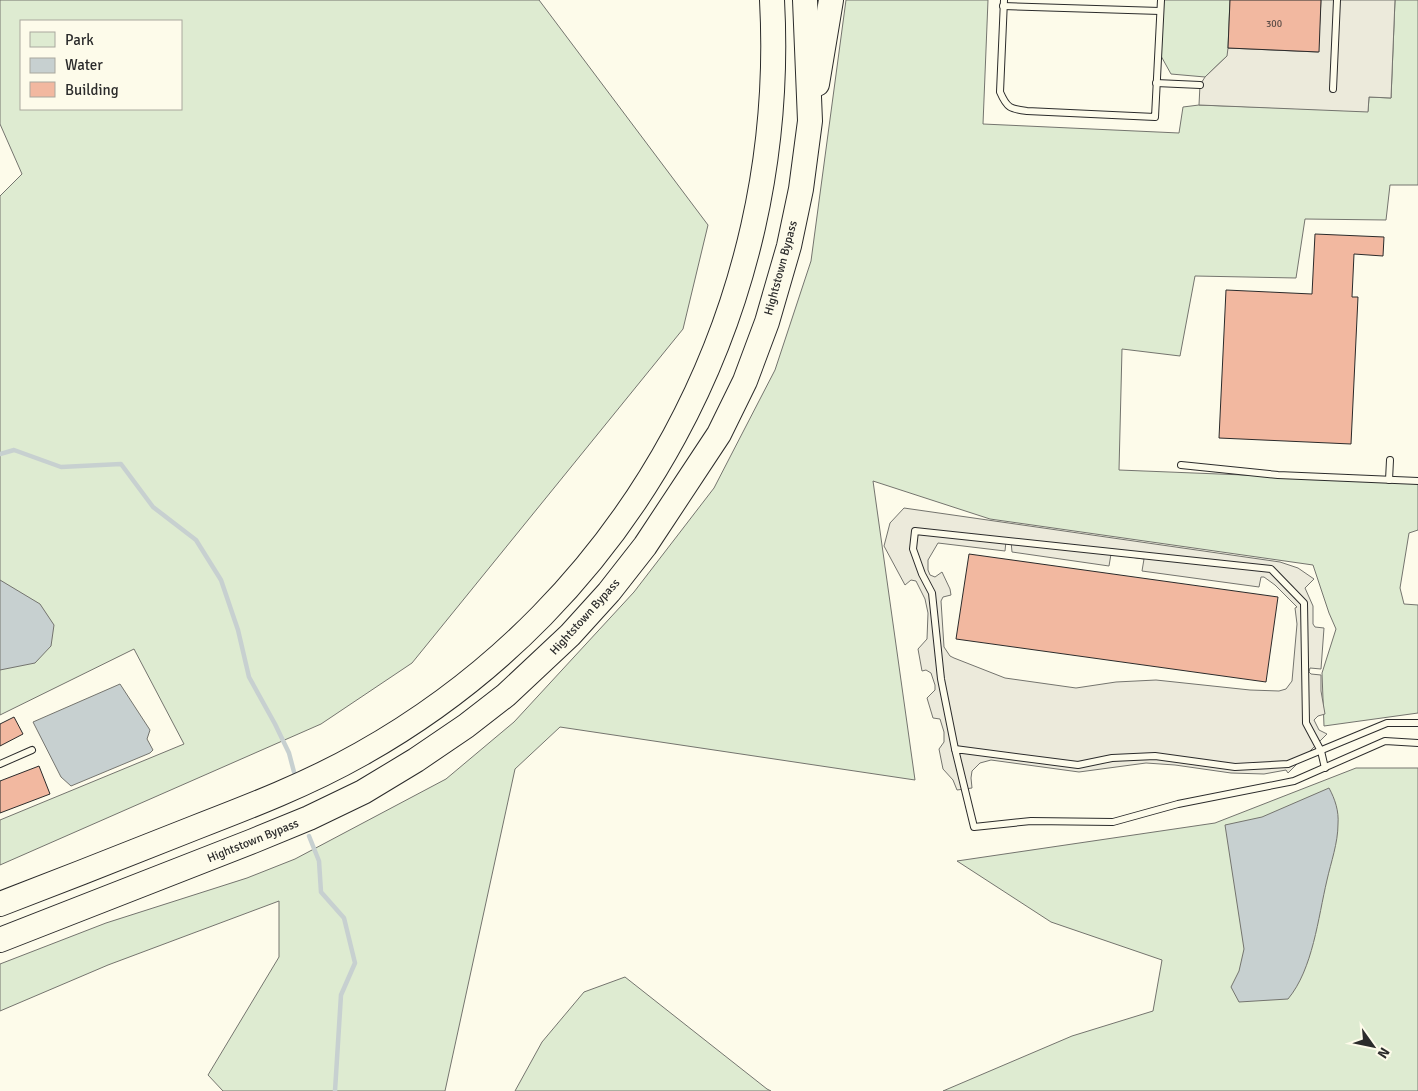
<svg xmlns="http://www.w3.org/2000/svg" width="1418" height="1091" font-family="Signika,sans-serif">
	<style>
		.green { fill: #deebd1; stroke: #74746e; fill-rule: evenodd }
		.parking { fill: #eceadb; stroke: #74746e; fill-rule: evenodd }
		.water { fill: #c7d0d0; stroke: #74746e }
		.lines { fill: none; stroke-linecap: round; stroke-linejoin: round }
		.stream { stroke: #c7d0d0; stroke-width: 4.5 }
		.building { fill: #f2b8a0; stroke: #2b2b2b }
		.service-casing { stroke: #2b2b2b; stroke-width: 8 }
		.motorway-casing { stroke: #2b2b2b; stroke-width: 26 }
		.service { stroke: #fdfbea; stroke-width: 6 }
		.motorway { stroke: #fdfbea; stroke-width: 24 }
		.labels { text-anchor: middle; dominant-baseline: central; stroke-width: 4; stroke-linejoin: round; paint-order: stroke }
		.number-label { font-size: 10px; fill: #5d4e48 }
		.street-label { font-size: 12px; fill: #2b2b2b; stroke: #fdfbea }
	</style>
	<rect width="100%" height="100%" fill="#fdfbea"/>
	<g class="green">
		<path d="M0 0H539L708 225 683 329 412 663 321 724 0 865V820L184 744 134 649 0 715V196L22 174 0 124ZM21 21H181V109H21Z"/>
		<polygon points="846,0 988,0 983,124 1179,133 1183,107 1199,105 1368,111 1369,97 1391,98 1395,0 1418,0 1418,185 1390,185 1386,220 1305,219 1296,278 1195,276 1180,356 1122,349 1119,470 1418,482 1418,530 1409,533 1400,588 1404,604 1418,605 1418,713 1324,726 1322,673 1336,629 1329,613 1313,565 990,519 873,481 915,780 560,727 515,769 445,1091 223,1091 208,1075 279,957 279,901 108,965 0,1011 0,964 106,923 247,878 295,859 446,779 514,722 634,592 714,488 775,370 811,261"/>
		<polygon points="1161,0 1230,0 1228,48 1326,52 1227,56 1205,77 1171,74 1161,56"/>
		<polygon points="1356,768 1418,768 1418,1091 943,1091 1072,1036 1153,1011 1162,960 1051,922 957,861 1215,823"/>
		<polygon points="625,977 767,1089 771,1091 515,1091 542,1042 584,992"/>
	</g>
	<g class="parking">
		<polygon points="1321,0 1395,0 1391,98 1369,97 1368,112 1199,105 1200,85 1205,77 1227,56 1228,48 1318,52"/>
		<path d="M904 508 1280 562 1298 568 1314 579 1305 588 1313 606V624L1315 627 1324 628 1321 669 1310 668 1309 672 1311 674 1321 675V691L1325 714 1318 716 1314 720 1319 730 1327 734 1288 773 1286 770 1264 774 1231 773 1175 765 1146 763 1079 772 991 760 980 763 972 771 971 778 972 788 957 790 953 780 943 769 939 749 944 742V732L940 719 933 718 927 698 935 690V685L931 673 926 670 922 671 918 649 927 639 928 613 925 599 916 581 911 580 905 585 884 546 890 523ZM1006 541H1011L1012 552 1109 566 1111 554 1144 559 1142 571 1259 587 1261 577H1264L1275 585 1297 607 1295 608 1297 624 1292 681 1286 689 1279 691 1250 690 1156 680 1116 682 1076 688 1005 678 954 658 950 656 944 647 941 601 943 597 951 595 950 589 942 572 935 577 930 575 928 570V560L938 543 1005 551Z"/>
	</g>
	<g class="water">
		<polygon points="0,580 40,604 54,625 51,646 35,663 0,670"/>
		<polygon points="120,684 150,730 147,739 153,750 150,753 71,786 61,777 33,722"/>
		<path d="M1329 788C1335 799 1339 811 1338 824 1338 843 1331 862 1327 880 1318 918 1313 969 1288 999L1239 1002 1231 987 1239 971 1244 949 1225 825 1262 817Z"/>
	</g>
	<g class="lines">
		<g class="stream">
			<polyline points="0,454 14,450 61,467 121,464 153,507 196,540 221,580 238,630 249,677 275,724 289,753 294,772"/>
			<polyline points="309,836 319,861 321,892 344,918 355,963 341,995 335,1091"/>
		</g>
	</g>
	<g class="building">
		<polygon points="1230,0 1321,0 1319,52 1228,48"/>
		<polygon points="1315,234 1384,237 1383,256 1354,254 1352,297 1358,297 1351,444 1219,438 1226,290 1312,294"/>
		<polygon points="969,554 1278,597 1266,682 956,639"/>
		<polygon points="14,717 23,734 0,746 0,724"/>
		<polygon points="39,766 50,794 0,813 0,781"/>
	</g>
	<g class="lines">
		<defs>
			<g id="service">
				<path d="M1004 0 1000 92C1007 108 1010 109 1027 111L1155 117 1161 0"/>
				<polyline points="1003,6 1160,11"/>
				<polyline points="1156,83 1200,85"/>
				<polyline points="1333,89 1337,0"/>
				<polyline points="1181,465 1278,475 1418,481"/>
				<polyline points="1389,480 1390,460"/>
				<polyline points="1418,723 1387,723 1288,764 1235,767 1155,756 1112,758 1078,765 955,749 974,827 1031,821 1113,822 1178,804 1294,781 1385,741 1418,743"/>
				<polyline points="955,749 941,679 932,593 922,574 913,549 915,531 1271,569 1304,603 1306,723 1321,751 1325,768"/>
				<polyline points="0,764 32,750"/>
			</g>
			<g id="motorway">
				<polyline points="817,84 831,0"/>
				<path d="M0 904C65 879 129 854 194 828 251 806 308 784 361 754 632 602 789 309 772 0"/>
				<polyline points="0,940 253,841 309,818 363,792 416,760 466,726 506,695 570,635 609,592 645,546 719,434 745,381 767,322 789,246 801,189 810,121 805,0"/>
			</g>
		</defs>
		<use href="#service" class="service-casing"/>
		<use href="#motorway" class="motorway-casing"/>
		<use href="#service" class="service"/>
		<use href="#motorway" class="motorway"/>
	</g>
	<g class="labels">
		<g class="number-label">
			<text x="1274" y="24">300</text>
		</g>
		<g class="street-label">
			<text transform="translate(781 268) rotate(-75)">Hightstown Bypass</text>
			<text transform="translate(585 617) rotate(-48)">Hightstown Bypass</text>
			<text transform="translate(253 841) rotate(-22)">Hightstown Bypass</text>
		</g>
	</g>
	<rect x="20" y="20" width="162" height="90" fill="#fdfbea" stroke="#a9a89e"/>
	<rect x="30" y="32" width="25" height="15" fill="#deebd1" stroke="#a9a89e"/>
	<text x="65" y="45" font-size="15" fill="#2b2b2b">Park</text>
	<rect x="30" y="58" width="25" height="15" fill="#c7d0d0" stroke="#a9a89e"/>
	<text x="65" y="70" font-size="15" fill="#2b2b2b">Water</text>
	<rect x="30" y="82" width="25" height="15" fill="#f2b8a0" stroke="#a9a89e"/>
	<text x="65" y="95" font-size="15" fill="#2b2b2b">Building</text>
	<g transform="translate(1373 1046) rotate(123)" stroke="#fdfbea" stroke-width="4" paint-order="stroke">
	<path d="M0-4L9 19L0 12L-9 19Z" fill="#2b2b2b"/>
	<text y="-8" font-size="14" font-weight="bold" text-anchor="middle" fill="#2b2b2b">N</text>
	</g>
</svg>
